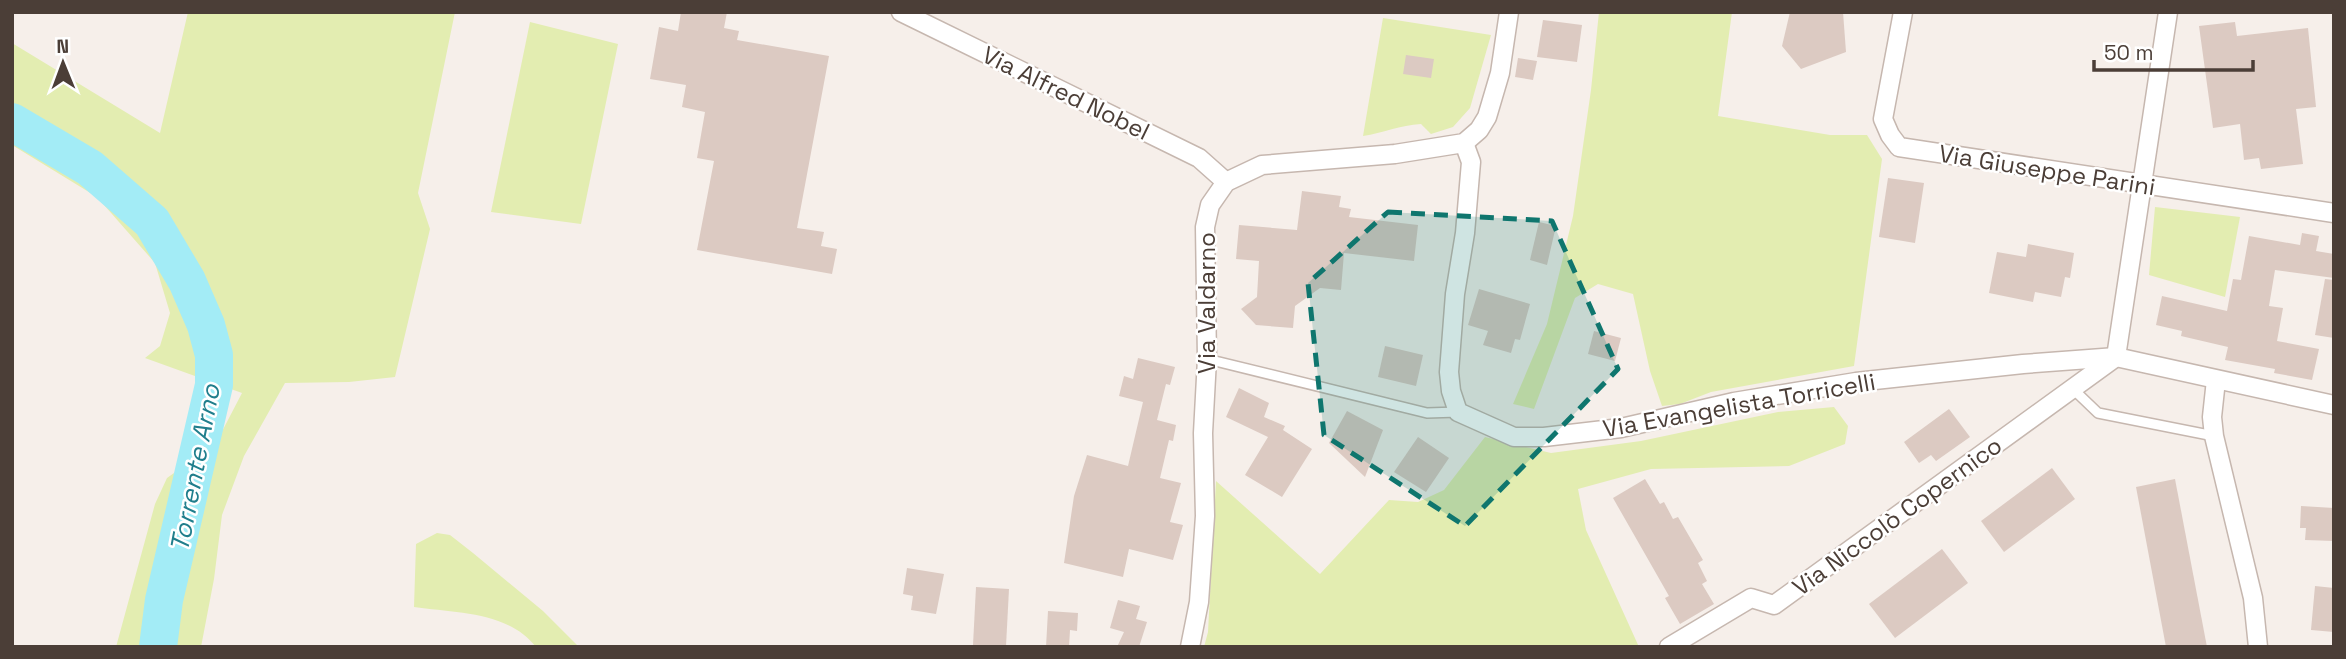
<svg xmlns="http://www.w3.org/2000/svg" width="2346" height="659" font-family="'Space Grotesk',sans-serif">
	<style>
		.green { fill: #e3edb1 }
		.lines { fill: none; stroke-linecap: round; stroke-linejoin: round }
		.river { stroke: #a3ecf6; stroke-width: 38 }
		.building { fill: #dccac2 }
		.service-casing { stroke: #c6b7af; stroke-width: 12 }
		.minor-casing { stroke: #c6b7af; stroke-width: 21 }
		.service { stroke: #fff; stroke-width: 9 }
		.minor { stroke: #fff; stroke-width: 18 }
		.marked { fill: #0f766e; fill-opacity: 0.2; stroke: #0f766e; stroke-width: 5; stroke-dasharray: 14 9; stroke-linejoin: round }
		.labels { text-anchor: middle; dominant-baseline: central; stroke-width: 5; stroke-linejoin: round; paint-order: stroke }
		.street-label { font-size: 24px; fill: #4b3e37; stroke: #fff }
		.water-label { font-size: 26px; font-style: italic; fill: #207e8c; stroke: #fff }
	</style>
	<rect width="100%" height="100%" fill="#f6efea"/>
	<g class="green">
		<polygon points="188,12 455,12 418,193 430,229 395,377 349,382 285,383 244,456 222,515 214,579 201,647 116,647 155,504 167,478 216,443 242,393 145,358 160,346 170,313 155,263 97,197 12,145 12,43 160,133"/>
		<polygon points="1599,12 1732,12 1718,116 1830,135 1867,135 1882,159 1854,366 1711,392 1680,404 1662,406 1650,371 1633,294 1598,284 1575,298 1534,409 1513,404 1547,324 1573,216 1591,90"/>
		<path d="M1383 18 1491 35 1470 108 1453 127 1431 134 1421 124C1400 125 1383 133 1363 136Z"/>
		<polygon points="530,22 618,44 581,224 491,212"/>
		<polygon points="2155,207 2240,217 2225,297 2149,275"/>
		<polygon points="1834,407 1848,426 1845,444 1789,466 1651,469 1578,489 1586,530 1639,647 1204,647 1208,632 1216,481 1320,574 1389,500 1418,502 1444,490 1485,437 1551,453 1641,441 1778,412"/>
		<path d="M437 533 450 535 473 553 543 611 579 647H536C508 611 455 613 414 607L416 544Z"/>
	</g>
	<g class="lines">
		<polyline class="river" points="12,122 90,168 152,222 187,281 206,325 214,355 214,385 164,600 158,647"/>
	</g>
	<g class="building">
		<polygon points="681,12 727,12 724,28 739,31 737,40 829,56 797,228 824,232 821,246 837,249 832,274 697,250 714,161 697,158 705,112 682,107 686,85 650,79 659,27 678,31"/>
		<polygon points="1790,12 1843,12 1846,52 1801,69 1782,46"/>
		<polygon points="1543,20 1582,25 1577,62 1537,57"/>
		<polygon points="2235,22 2237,36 2308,28 2316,107 2296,109 2303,164 2261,169 2259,158 2244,160 2240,124 2213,128 2199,26"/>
		<polygon points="1406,55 1434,59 1431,78 1403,74"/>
		<polygon points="1518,58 1537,61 1533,80 1515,77"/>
		<polygon points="1888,178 1924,183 1915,243 1879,237"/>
		<polygon points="1302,191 1341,196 1339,207 1351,209 1349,217 1418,225 1414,261 1344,253 1341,290 1320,288 1295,306 1293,328 1256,325 1241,309 1257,297 1259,261 1236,259 1239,225 1297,230"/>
		<polygon points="1539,222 1556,226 1547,265 1530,260"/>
		<polygon points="2302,233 2319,236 2316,251 2334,254 2334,278 2275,270 2269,306 2283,308 2277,341 2319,349 2312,380 2274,373 2275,369 2225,360 2228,347 2181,336 2182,331 2156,325 2162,296 2227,311 2233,279 2241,280 2249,236 2300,245"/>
		<polygon points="2028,244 2074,253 2070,278 2065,277 2061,297 2035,292 2033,302 1989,293 1997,252 2026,257"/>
		<polygon points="2325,279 2334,280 2334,338 2315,335"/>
		<polygon points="1479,289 1530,304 1520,340 1515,339 1511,353 1483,345 1488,331 1468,325"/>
		<polygon points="1594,331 1621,338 1615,361 1588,354"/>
		<polygon points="1385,346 1423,355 1416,386 1378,377"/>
		<polygon points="1138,358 1175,367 1170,385 1166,384 1157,420 1176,425 1173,441 1169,440 1160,478 1181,483 1170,522 1183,525 1173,560 1129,549 1123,577 1064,563 1074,496 1087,455 1128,466 1143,402 1119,396 1124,376 1133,379"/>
		<polygon points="1239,388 1269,403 1264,417 1285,426 1283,430 1312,449 1282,497 1245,475 1268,437 1226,417"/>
		<polygon points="1949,409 1970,437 1936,461 1931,455 1919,463 1904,442"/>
		<polygon points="1347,411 1383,430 1365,477 1329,443"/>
		<polygon points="1418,437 1449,458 1426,492 1394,472"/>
		<polygon points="2052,468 2075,499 2004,552 1981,521"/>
		<polygon points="1645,479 1660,504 1664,502 1673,519 1678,517 1703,560 1698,563 1707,581 1702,584 1714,604 1680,624 1665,598 1669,596 1613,498"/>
		<polygon points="2175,479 2207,647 2166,647 2136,487"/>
		<polygon points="2301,506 2334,508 2334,541 2305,540 2306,528 2300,528"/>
		<polygon points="1942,549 1968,583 1895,638 1869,604"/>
		<polygon points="907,568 944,574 936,614 911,610 913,596 903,594"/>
		<polygon points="2315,586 2334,588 2334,632 2311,630"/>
		<polygon points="976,587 1009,589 1006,646 973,645"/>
		<polygon points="1118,600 1140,606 1136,619 1147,622 1139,647 1117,647 1124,632 1110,628"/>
		<polygon points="1048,611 1078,613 1077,631 1070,630 1069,647 1046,647"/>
	</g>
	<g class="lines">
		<defs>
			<g id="service">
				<polyline points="1207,359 1427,413 1458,412"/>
				<polyline points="2073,389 2098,413 2214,436"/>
			</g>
			<g id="minor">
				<polyline points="901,12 1199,158 1226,182"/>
				<polyline points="1903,12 1883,119 1890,135 1899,147 2334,213"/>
				<polyline points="1464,143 1471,162 1465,233 1455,294 1449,372 1451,391 1458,412 1514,437 1544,437 1621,428 1734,402 1856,382 2023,364 2116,357 2334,405"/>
				<polyline points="2116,357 2168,12"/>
				<polyline points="2216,380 2212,417 2214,436 2253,598 2258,647"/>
				<polyline points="1190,647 1199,602 1205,516 1203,433 1207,359 1205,227 1210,205 1226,182 1262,165 1395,154 1464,143 1479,130 1487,117 1500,73 1509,12"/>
				<polyline points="1669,647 1751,598 1774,605 2116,357"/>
			</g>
		</defs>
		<use href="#service" class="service-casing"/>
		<use href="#minor" class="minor-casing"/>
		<use href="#service" class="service"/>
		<use href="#minor" class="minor"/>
	</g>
	<path class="marked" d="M1388 212 1552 221 1618 369 1465 526 1324 435 1308 283Z"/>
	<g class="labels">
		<g class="street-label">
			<text transform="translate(1066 93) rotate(26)">Via Alfred Nobel</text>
			<text transform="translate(2047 170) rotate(9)">Via Giuseppe Parini</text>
			<text transform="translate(1206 303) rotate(-90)">Via Valdarno</text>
			<text transform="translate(1739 405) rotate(-10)">Via Evangelista Torricelli</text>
			<text transform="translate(1897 516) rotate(-36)">Via Niccolò Copernico</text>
		</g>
		<g class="water-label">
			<text transform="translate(195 468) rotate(-79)">Torrente Arno</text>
		</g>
	</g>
	<rect width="2346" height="659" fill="none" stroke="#4b3e37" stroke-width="28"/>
	<g transform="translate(63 63) rotate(359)" stroke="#ffffff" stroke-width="5" paint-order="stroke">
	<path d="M0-5L12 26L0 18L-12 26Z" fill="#4b3e37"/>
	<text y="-10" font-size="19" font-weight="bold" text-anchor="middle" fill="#4b3e37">N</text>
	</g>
	<path d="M2094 60v10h159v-10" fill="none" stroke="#4b3e37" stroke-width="3.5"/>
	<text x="2104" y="60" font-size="21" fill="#4b3e37" stroke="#ffffff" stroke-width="5" paint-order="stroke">50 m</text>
</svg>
